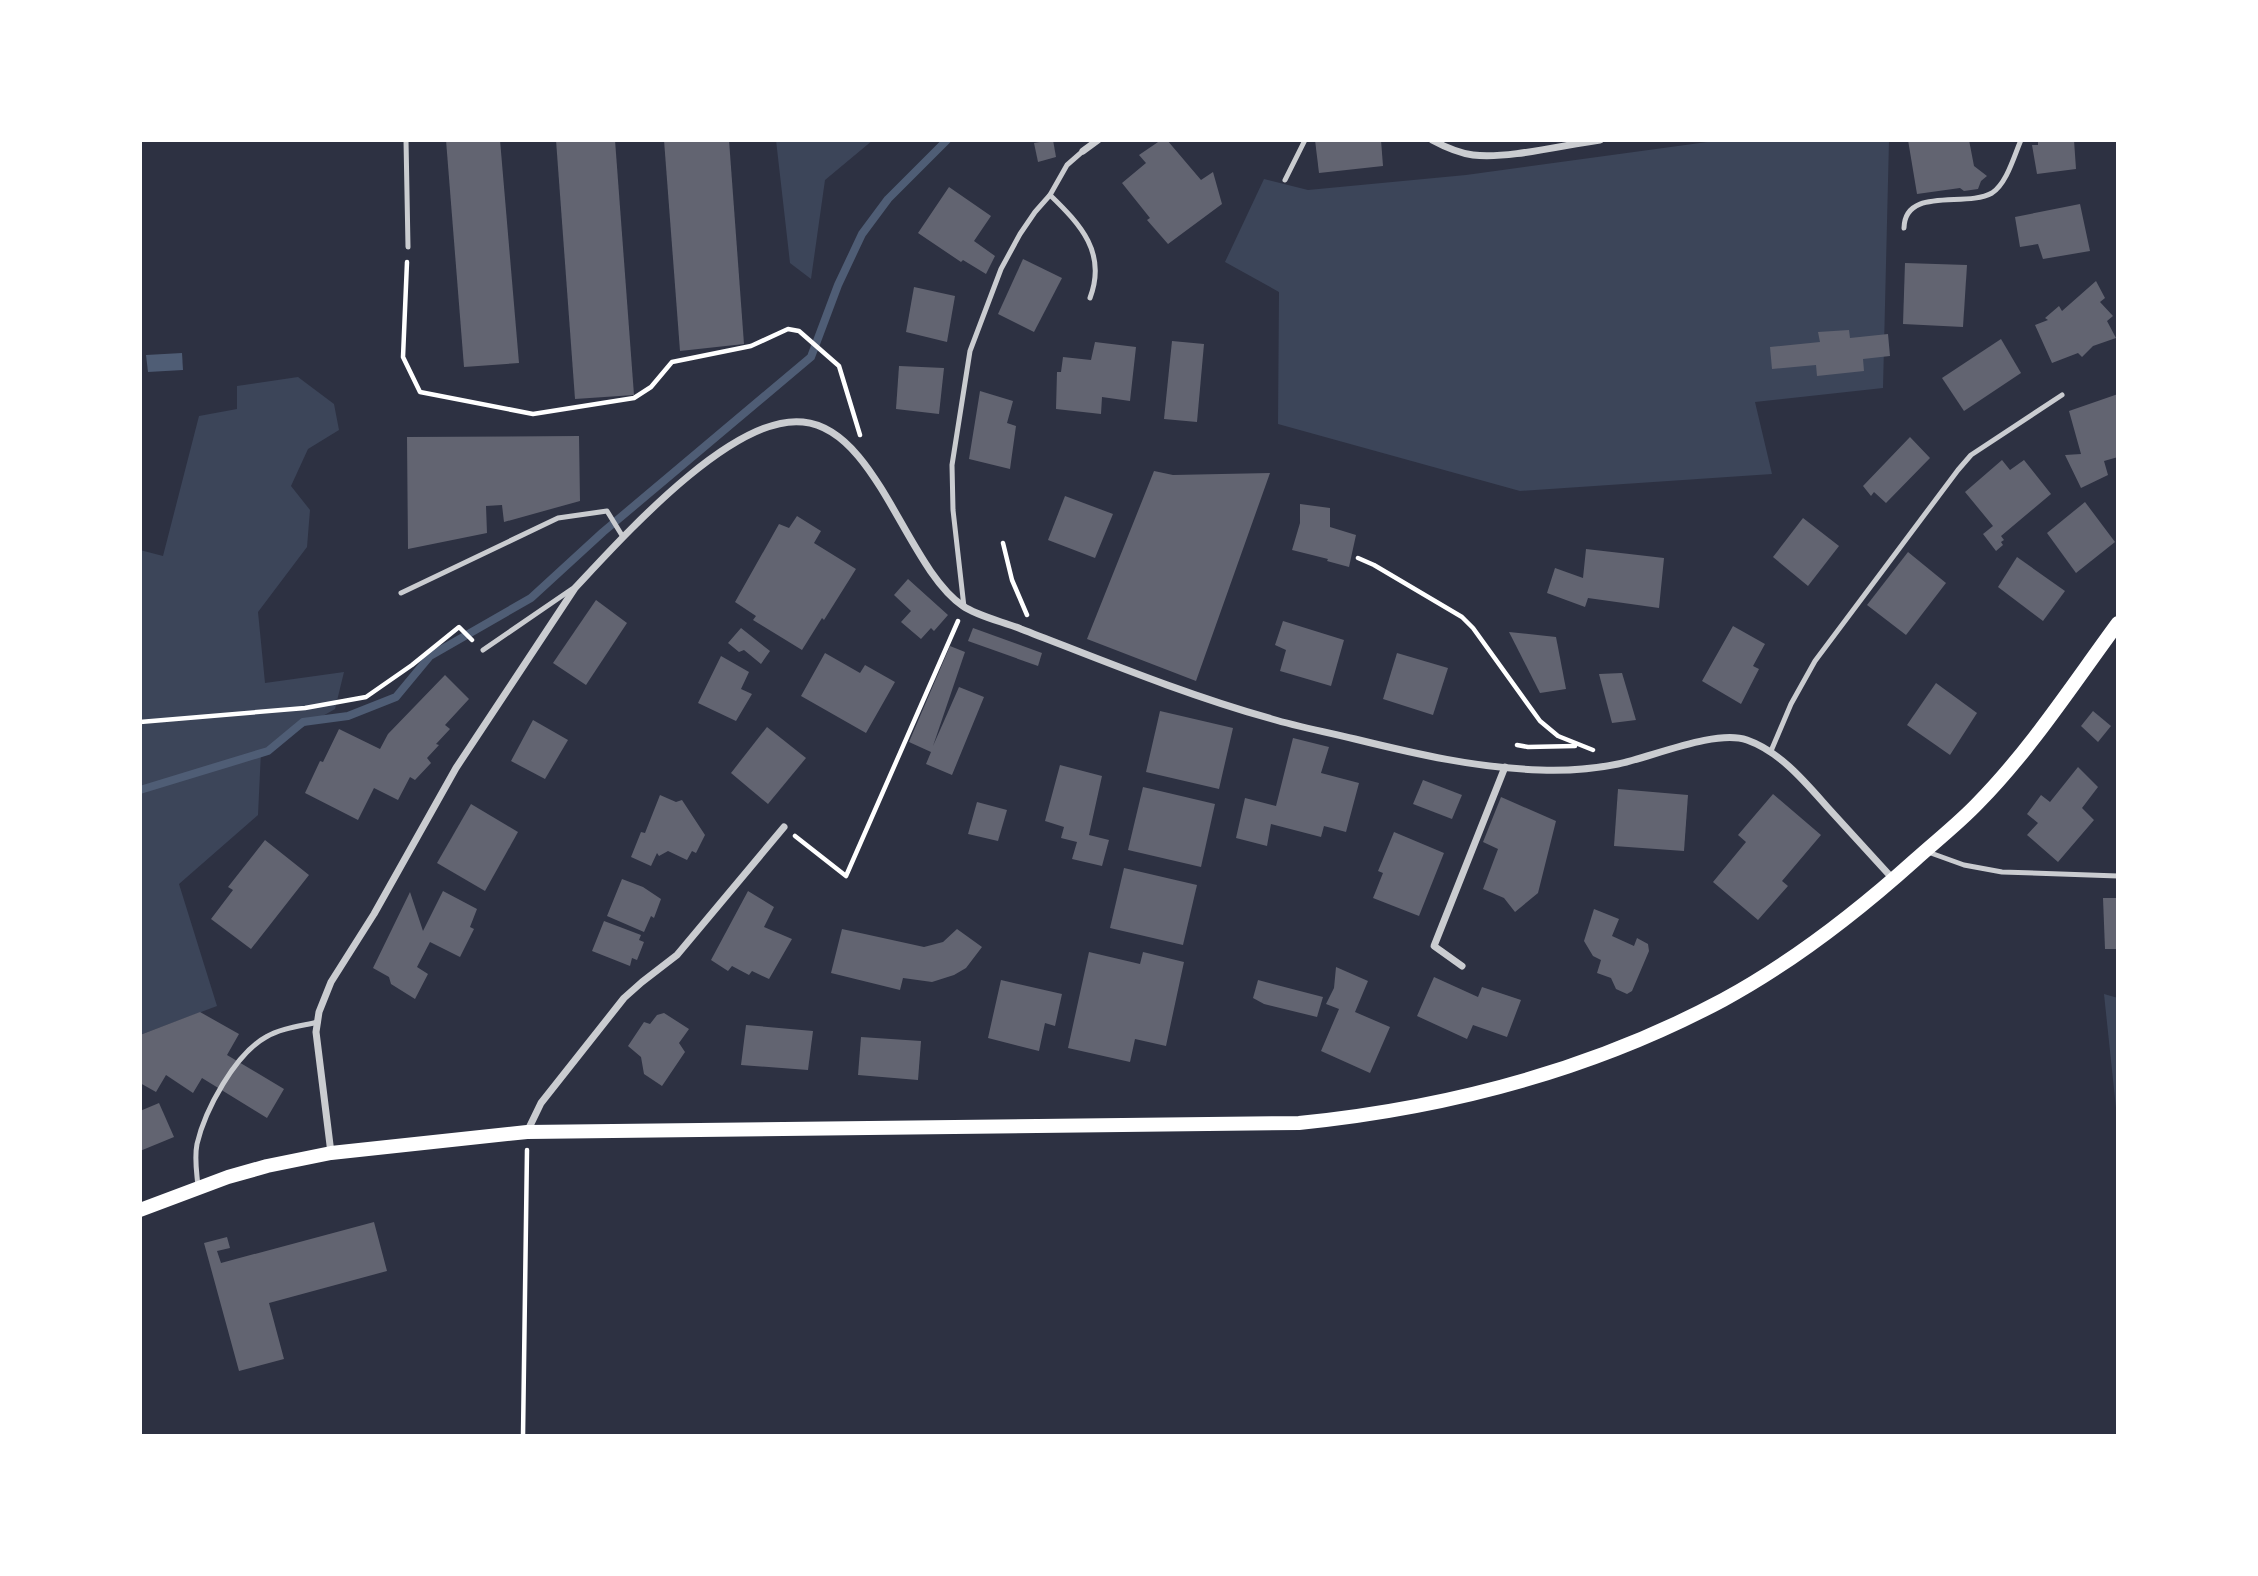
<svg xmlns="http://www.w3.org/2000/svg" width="2258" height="1576" font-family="Barlow,sans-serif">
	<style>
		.green { fill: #3c4559 }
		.water { fill: #4f5d75 }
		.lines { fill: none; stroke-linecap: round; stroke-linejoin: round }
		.stream { stroke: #4f5d75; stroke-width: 8 }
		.building { fill: #626471 }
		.path { stroke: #fff; stroke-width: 4.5 }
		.service { stroke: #caccd0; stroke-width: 5 }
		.minor { stroke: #caccd0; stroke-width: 7 }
		.secondary { stroke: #fff; stroke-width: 14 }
	</style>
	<rect width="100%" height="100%" fill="#2d3142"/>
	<g class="green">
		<polygon points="776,140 873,140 825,180 811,279 790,263"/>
		<polygon points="1722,140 1889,140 1883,388 1755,402 1772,474 1520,491 1278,424 1279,292 1225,262 1264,179 1308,190 1466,175"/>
		<polygon points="298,377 334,404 339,430 308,449 291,486 310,510 307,547 258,612 265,683 344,672 335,709 261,751 258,815 179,884 217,1006 140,1035 140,550 163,556 199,416 237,409 237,386"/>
		<polygon points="2104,994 2118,998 2118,1127"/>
	</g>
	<polygon class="water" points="182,353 183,370 148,372 146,355"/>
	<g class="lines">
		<polyline class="stream" points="140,790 268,751 303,722 348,716 396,697 430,656 531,598 603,532 811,357 838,285 862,234 888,199 947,140"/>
	</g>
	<g class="building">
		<polygon points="446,140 500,140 519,363 464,367"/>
		<polygon points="556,140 615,140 634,395 575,399"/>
		<polygon points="664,140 729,140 744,344 680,351"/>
		<polygon points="1053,140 1056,157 1038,162 1034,143"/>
		<polygon points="1161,140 1167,140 1201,180 1213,172 1222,204 1168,244 1147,220 1150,218 1122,183 1146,163 1139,155"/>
		<polygon points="1315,140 1381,140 1383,166 1319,173"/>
		<polygon points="1908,140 1969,140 1974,166 1987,176 1981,181 1978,189 1964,191 1960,188 1917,194"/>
		<polygon points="2038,140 2074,140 2076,169 2037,174 2032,145 2038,145"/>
		<polygon points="949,187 991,216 974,241 995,256 986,274 963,260 961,262 918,233"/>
		<polygon points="2080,204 2090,251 2043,259 2038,244 2020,247 2015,217"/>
		<polygon points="1023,259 1062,278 1034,332 998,314"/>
		<polygon points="1905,263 1967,265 1963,327 1903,324"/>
		<polygon points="2096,281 2105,298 2100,302 2113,316 2107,321 2116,338 2093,346 2082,357 2078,353 2052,363 2035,325 2048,320 2045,318 2059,306 2062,311"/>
		<polygon points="914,287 955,296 947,342 906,332"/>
		<polygon points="1849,330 1850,338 1888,334 1890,356 1863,359 1864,371 1817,376 1816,365 1772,369 1770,347 1820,342 1818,332"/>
		<polygon points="2001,339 2021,373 1964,411 1942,378"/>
		<polygon points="1172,341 1204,344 1197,422 1164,419"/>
		<polygon points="1095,342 1136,347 1130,401 1102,397 1101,414 1056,409 1057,372 1061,372 1063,357 1091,360"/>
		<polygon points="899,366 944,368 939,414 896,409"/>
		<polygon points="980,391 1013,401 1007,423 1016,426 1010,469 969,459"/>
		<polygon points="2118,394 2118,457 2104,461 2108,475 2081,488 2065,455 2081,454 2069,411"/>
		<polygon points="579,436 580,501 504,522 502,505 486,506 487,533 408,549 407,437"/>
		<polygon points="1910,437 1930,458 1886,503 1874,492 1871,496 1863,486"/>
		<polygon points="2002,460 2010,470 2024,460 2051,494 2001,536 2004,540 2001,542 2003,545 1996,551 1983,534 1993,526 1965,492"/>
		<polygon points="1154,471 1173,475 1270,473 1196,681 1087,639"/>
		<polygon points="1065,496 1113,514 1095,558 1048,540"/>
		<polygon points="2085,502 2115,542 2076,573 2047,533"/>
		<polygon points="1300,504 1330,508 1330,527 1356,535 1349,567 1327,561 1328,559 1292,550 1300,523"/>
		<polygon points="797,516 821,531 814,543 856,569 824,620 822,618 802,650 753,620 756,616 735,602 779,524 789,528"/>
		<polygon points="1803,518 1839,546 1808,586 1773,557"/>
		<polygon points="1586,549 1664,558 1659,608 1588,598 1585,607 1547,593 1555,568 1583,578"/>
		<polygon points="1908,552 1946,583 1906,635 1867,605"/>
		<polygon points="2017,557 2065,591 2043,621 1998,587"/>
		<polygon points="908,579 948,615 934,631 931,628 921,639 901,622 911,611 894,595"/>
		<polygon points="596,600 627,623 586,685 553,663"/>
		<polygon points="1283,621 1344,640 1331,686 1280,671 1286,650 1275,645"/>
		<polygon points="1733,626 1765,644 1753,666 1759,669 1741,704 1702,681"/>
		<polygon points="741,628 770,651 761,664 744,650 739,652 728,643"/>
		<polygon points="973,628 1042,653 1038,666 968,641"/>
		<polygon points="1509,632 1556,637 1566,689 1540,693"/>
		<polygon points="950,646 965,652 933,746 959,687 984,697 952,775 926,764 931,752 909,742"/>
		<polygon points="825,653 860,673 865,665 895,682 866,733 801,696"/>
		<polygon points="1397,653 1448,668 1433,715 1383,699"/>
		<polygon points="721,656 749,672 741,689 752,694 736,721 698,703"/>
		<polygon points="1622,673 1636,720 1612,723 1599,674"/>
		<polygon points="445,675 469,699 445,725 450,729 436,744 439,745 427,758 431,763 415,780 410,777 398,800 374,788 358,820 305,793 320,761 323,762 339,729 380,749 388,734"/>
		<polygon points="1936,683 1977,713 1950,755 1907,725"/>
		<polygon points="1160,711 1233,728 1219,789 1146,772"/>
		<polygon points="2093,711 2111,726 2098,742 2081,726"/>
		<polygon points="533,720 568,740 545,779 511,761"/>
		<polygon points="767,727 806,758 768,804 731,773"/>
		<polygon points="1293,738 1329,747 1321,773 1359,783 1346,832 1324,826 1321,837 1271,824 1267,846 1236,838 1245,798 1276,806"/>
		<polygon points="1060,765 1102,776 1089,835 1109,840 1102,866 1072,859 1077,842 1061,838 1064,827 1045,821"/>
		<polygon points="2078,767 2098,787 2082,808 2094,820 2058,862 2027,835 2038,823 2027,814 2041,795 2050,802"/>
		<polygon points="1423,780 1462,795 1452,819 1413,804"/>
		<polygon points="1143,787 1215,804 1201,867 1128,850"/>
		<polygon points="1618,789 1688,795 1684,851 1614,846"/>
		<polygon points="1773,794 1821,835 1782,881 1788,886 1758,920 1713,882 1746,842 1738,835"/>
		<polygon points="660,795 676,802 682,800 705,835 696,853 692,851 687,860 668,851 659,856 657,853 651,866 631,857 641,832 645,833"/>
		<polygon points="1501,797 1556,821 1538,893 1515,912 1504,898 1483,889 1498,849 1483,842"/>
		<polygon points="977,802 1007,810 998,841 968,834"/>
		<polygon points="471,804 518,832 485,891 437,863"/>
		<polygon points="1394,832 1444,853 1419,916 1373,898 1383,873 1378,871"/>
		<polygon points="265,840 309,875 251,949 211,919 233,890 228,887"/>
		<polygon points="1124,868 1197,885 1183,945 1110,928"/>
		<polygon points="622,879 643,887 661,899 654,918 651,916 644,932 607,916"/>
		<polygon points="443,891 477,909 470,927 474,929 460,957 430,942 417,967 428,974 415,999 391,984 389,977 373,968 410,892 423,931"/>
		<polygon points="748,891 774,907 764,927 792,939 769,979 752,971 749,975 732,966 728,971 711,960"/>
		<polygon points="2103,898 2118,898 2118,949 2105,949"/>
		<polygon points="1594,909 1619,919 1612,936 1634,946 1637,938 1648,944 1649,951 1632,991 1627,994 1616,989 1611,978 1597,973 1601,960 1593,956 1584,941"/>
		<polygon points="604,921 641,935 639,940 644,942 637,960 632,958 630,966 592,951"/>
		<polygon points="842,929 924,947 943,942 957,929 982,947 966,968 954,975 932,982 903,978 900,990 831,973"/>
		<polygon points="1089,952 1140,964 1143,952 1184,962 1166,1046 1135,1039 1130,1062 1068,1048"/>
		<polygon points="1336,967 1368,981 1355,1012 1390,1027 1370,1073 1321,1051 1339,1009 1326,1004 1334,988"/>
		<polygon points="1434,977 1478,997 1482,987 1521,1000 1507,1037 1473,1025 1467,1039 1417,1016"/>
		<polygon points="1001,980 1062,994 1055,1026 1045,1023 1039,1051 988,1038"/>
		<polygon points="1258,980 1323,997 1317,1017 1264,1004 1253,998"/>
		<polygon points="200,1012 239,1034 227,1055 284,1089 267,1118 202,1078 193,1093 166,1075 156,1092 140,1083 140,1035"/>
		<polygon points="664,1013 689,1029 679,1043 685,1052 662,1086 644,1074 641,1057 628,1046 644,1022 650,1024 657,1015"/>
		<polygon points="746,1025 813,1031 808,1070 741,1065"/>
		<polygon points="861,1037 921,1041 918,1080 858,1075"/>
		<polygon points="159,1103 174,1137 140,1151 140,1111"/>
		<polygon points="374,1222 387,1271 269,1303 284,1359 239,1371 204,1243 227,1237 230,1248 217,1251 221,1263"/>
	</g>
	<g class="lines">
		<g class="path">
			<polyline points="407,262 403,357 420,392 533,414 634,398 651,387 672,362 751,346 788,329 799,331 839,366 860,435"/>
			<polyline points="1003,543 1012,580 1027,615"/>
			<polyline points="1358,558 1374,565 1462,617 1473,628 1540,721 1558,736 1593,750"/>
			<polyline points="140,722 305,708 366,697 412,665 459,627 472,640"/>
			<polyline points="1517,745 1528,747 1575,746"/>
			<polyline points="795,836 846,876 958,621"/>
			<polyline points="523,1436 527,1150"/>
		</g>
		<g class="service">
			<polyline points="406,140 408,247"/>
			<polyline points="1285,180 1305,140"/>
			<path d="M1050 195C1081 225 1107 253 1090 298"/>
			<path d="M1904 228C1905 186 1966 208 1992 193 2007 183 2014 156 2021 140"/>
			<polyline points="401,593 558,518 607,511 623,537"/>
			<polyline points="964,607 953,510 952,465 970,351 1001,269 1020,234 1035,212 1050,195 1067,165 1083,151"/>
			<polyline points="483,650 572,589"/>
			<polyline points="1771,751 1791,704 1815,661 1958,470 1971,455 2062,395"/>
			<polyline points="1928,852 1964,865 2002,872 2118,876"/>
			<path d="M198 1187C197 1173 194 1159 197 1144 205 1110 235 1054 266 1037 281 1028 301 1026 318 1022"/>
		</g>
		<g class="minor">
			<path d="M1432 140C1445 147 1458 153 1473 155 1509 159 1563 145 1600 140"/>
			<polyline points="1083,151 1098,140"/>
			<polyline points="1462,966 1434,946 1505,767"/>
			<polyline points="527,1132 541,1103 624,998 642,982 677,955 784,827"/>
			<path d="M331 1153 316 1032 319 1012 331 982 374 914 456 768 575 588C622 538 732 414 803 422 877 429 906 567 963 606 977 616 1004 622 1021 629 1104 661 1186 695 1272 719 1299 727 1327 732 1355 739 1416 754 1477 768 1540 770 1566 771 1593 769 1618 764 1652 757 1716 729 1747 740 1781 752 1806 783 1830 810 1851 833 1872 856 1893 879"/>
		</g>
		<path class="secondary" d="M140 1210 228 1177 267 1166 331 1153 527 1132 1299 1123C1448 1108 1590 1071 1723 1000 1793 962 1856 913 1915 860 1936 841 1959 823 1978 803 2031 749 2073 684 2118 623"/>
	</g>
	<rect width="2258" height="1576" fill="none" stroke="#ffffff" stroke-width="284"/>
</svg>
